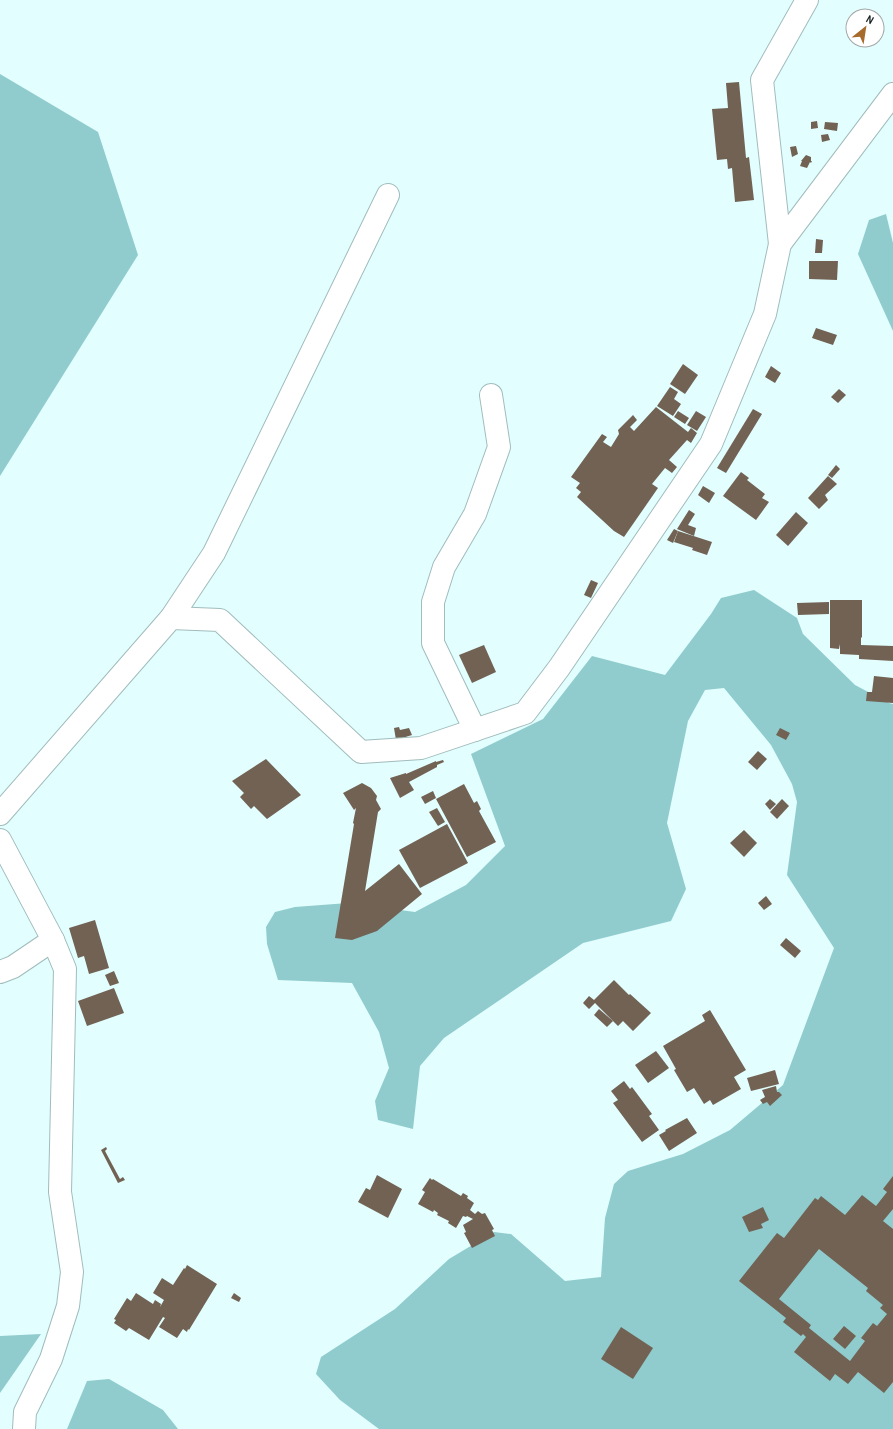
<svg xmlns="http://www.w3.org/2000/svg" width="893" height="1429" font-family="'Archivo Narrow',sans-serif">
	<style>
		.forest { fill: #90cccd }
		.building { fill: #716254; fill-rule: evenodd }
		.lines { fill: none; stroke-linecap: round; stroke-linejoin: round }
		.minor-casing { stroke: #a1bcbc; stroke-width: 24 }
		.tertiary-casing { stroke: #a1bcbc; stroke-width: 24 }
		.minor { stroke: #fff; stroke-width: 22 }
		.tertiary { stroke: #fff; stroke-width: 22 }
	</style>
	<rect width="100%" height="100%" fill="#e2fefe"/>
	<g class="forest">
		<polygon points="0,74 98,132 138,255 0,476"/>
		<polygon points="886,214 893,243 893,331 858,254 869,220"/>
		<polygon points="754,590 797,618 803,634 855,685 889,703 893,704 893,1429 379,1429 340,1400 316,1374 321,1357 395,1309 449,1259 494,1232 511,1234 565,1281 601,1277 605,1218 614,1184 628,1171 683,1154 730,1130 783,1085 834,948 787,875 797,802 792,784 771,745 724,688 705,690 688,721 667,823 686,889 671,921 583,943 444,1038 420,1066 413,1129 378,1120 375,1101 389,1068 379,1032 352,983 278,980 267,944 266,927 275,912 295,907 348,903 415,912 466,885 505,846 471,754 543,719 592,656 665,675 711,614 721,598"/>
		<polygon points="41,1334 0,1393 0,1336"/>
		<polygon points="109,1379 163,1410 178,1429 67,1429 87,1381"/>
	</g>
	<g class="building">
		<polygon points="739,82 746,158 749,157 754,200 735,202 732,168 728,169 727,159 717,160 712,109 728,108 726,83"/>
		<polygon points="817,121 818,128 811,129 811,122"/>
		<polygon points="825,122 838,123 837,131 824,129"/>
		<polygon points="828,134 830,140 822,142 821,135"/>
		<polygon points="796,146 798,154 792,157 790,147"/>
		<polygon points="806,155 811,157 811,161 812,161 811,163 810,162 807,168 800,166 802,161 801,161"/>
		<polygon points="816,239 823,240 822,253 815,253"/>
		<polygon points="809,261 838,261 837,280 809,279"/>
		<polygon points="816,328 837,335 833,345 812,338"/>
		<polygon points="683,364 698,375 685,394 670,384"/>
		<polygon points="771,366 781,373 775,383 765,377"/>
		<polygon points="670,387 678,392 674,399 681,404 673,416 657,406"/>
		<polygon points="839,389 846,395 838,403 831,397"/>
		<polygon points="656,407 688,432 691,428 697,433 691,443 687,440 669,460 677,467 672,473 665,468 652,484 658,488 624,537 614,531 577,497 581,492 576,488 580,483 571,477 602,434 607,437 603,442 611,447 619,434 618,430 633,415 637,420 630,427 634,431"/>
		<polygon points="753,409 762,414 726,473 717,468"/>
		<polygon points="678,411 689,418 685,424 674,417"/>
		<polygon points="696,411 706,417 697,431 687,425"/>
		<polygon points="836,465 840,469 832,478 828,475"/>
		<polygon points="741,472 749,478 747,480 765,494 762,498 769,502 756,520 723,496"/>
		<polygon points="828,476 837,484 825,495 828,500 819,509 808,498"/>
		<polygon points="703,486 715,493 709,503 698,495"/>
		<polygon points="689,510 695,514 688,525 696,528 694,536 677,529"/>
		<polygon points="796,512 808,523 788,546 776,535"/>
		<polygon points="674,529 678,531 673,543 667,540"/>
		<polygon points="678,531 712,542 707,555 692,550 693,548 674,542"/>
		<polygon points="591,580 598,583 591,598 584,595"/>
		<polygon points="830,600 862,600 862,638 861,637 861,645 893,646 893,661 859,659 859,655 840,654 840,644 839,649 830,648"/>
		<polygon points="829,602 829,614 798,615 797,603"/>
		<polygon points="484,645 496,672 472,683 459,655"/>
		<polygon points="874,676 893,678 893,703 866,701 867,692 872,692"/>
		<polygon points="399,727 400,730 409,728 412,735 396,740 394,728"/>
		<polygon points="780,728 790,733 786,740 776,735"/>
		<polygon points="758,751 767,759 757,770 748,762"/>
		<polygon points="266,759 301,795 267,819 254,806 251,809 240,797 244,793 232,781"/>
		<polygon points="443,760 444,762 437,765 437,767 409,782 414,790 400,798 390,778 406,773 406,774 436,761 436,762"/>
		<polygon points="362,783 371,788 377,796 376,800 381,809 378,812 365,891 399,864 422,894 377,931 352,940 335,938 354,824 353,823 356,808 354,810 343,793"/>
		<polygon points="464,784 474,803 477,801 481,809 479,811 496,842 467,857 436,799"/>
		<polygon points="433,791 436,798 425,804 421,797"/>
		<polygon points="770,799 776,804 770,810 765,804"/>
		<polygon points="782,799 789,806 777,819 770,812"/>
		<polygon points="437,808 445,822 438,826 429,812"/>
		<polygon points="447,824 468,863 420,888 399,850"/>
		<polygon points="744,830 757,843 744,857 730,843"/>
		<polygon points="766,896 772,904 764,910 758,903"/>
		<polygon points="95,920 109,968 89,974 84,956 78,958 69,928"/>
		<polygon points="786,938 801,951 795,958 780,945"/>
		<polygon points="114,971 119,983 110,986 105,975"/>
		<polygon points="614,980 629,995 630,994 651,1013 633,1031 623,1021 618,1026 595,1003 589,1009 583,1003 589,996 594,1000"/>
		<polygon points="114,988 124,1013 87,1026 78,1001"/>
		<polygon points="599,1009 613,1021 607,1027 594,1015"/>
		<polygon points="710,1010 746,1070 734,1077 741,1089 713,1105 710,1100 704,1104 694,1088 687,1092 674,1070 676,1069 663,1046 705,1021 702,1015"/>
		<polygon points="656,1051 669,1068 648,1083 635,1065"/>
		<polygon points="775,1070 779,1084 751,1091 747,1078"/>
		<polygon points="624,1081 630,1089 632,1087 652,1114 649,1116 659,1130 642,1142 613,1103 618,1100 611,1091"/>
		<polygon points="776,1086 777,1092 779,1092 782,1095 770,1106 767,1102 763,1104 760,1100 765,1097 762,1090"/>
		<polygon points="687,1118 697,1133 669,1151 659,1135 666,1131 665,1130"/>
		<polygon points="106,1147 107,1149 105,1151 120,1179 123,1177 125,1180 118,1183 101,1150"/>
		<polygon points="377,1175 402,1189 388,1218 358,1202 366,1188 370,1190"/>
		<path d="M893 1176V1209L883 1221 893 1229V1382L884 1393 858 1372 848 1384 835 1374 830 1381 794 1352 806 1337 803 1334 801 1336 783 1322 786 1318 739 1281 777 1233 784 1238 815 1198 818 1200 821 1196 845 1215 862 1195 876 1206 887 1192 883 1189ZM819 1249 868 1288 866 1291 883 1305 880 1308 887 1314 877 1326 873 1323 861 1338 865 1341 850 1361 809 1328 811 1325 779 1299Z"/>
		<polygon points="430,1178 432,1180 433,1179 461,1196 463,1193 468,1196 467,1198 474,1203 470,1210 475,1214 478,1211 482,1214 485,1213 494,1229 492,1230 495,1236 472,1248 464,1233 466,1232 463,1225 473,1219 467,1216 466,1217 463,1216 456,1228 448,1223 449,1221 437,1215 438,1213 434,1210 433,1212 418,1204 425,1192 422,1190"/>
		<polygon points="763,1207 769,1220 761,1224 763,1228 749,1232 742,1217"/>
		<polygon points="187,1265 217,1284 189,1330 188,1329 187,1332 183,1329 177,1338 159,1327 165,1318 163,1317 149,1340 129,1328 126,1331 114,1323 116,1320 114,1319 127,1298 131,1301 136,1293 153,1304 155,1300 161,1304 160,1307 164,1300 153,1293 162,1278 173,1285 184,1268 185,1269"/>
		<polygon points="234,1293 241,1298 239,1302 231,1298"/>
		<polygon points="844,1326 856,1336 845,1349 833,1339"/>
		<polygon points="621,1327 653,1348 633,1379 601,1359"/>
	</g>
	<g class="lines">
		<defs>
			<g id="minor">
				<polyline points="780,244 762,80 807,0"/>
				<polyline points="171,618 214,553 388,195"/>
				<polyline points="475,730 433,643 433,602 444,567 475,514 499,447 491,395"/>
				<polyline points="0,972 13,967 53,940"/>
			</g>
			<g id="tertiary">
				<polyline points="0,814 171,618 220,620 361,752 421,748 525,713 559,668 711,444 765,314 780,244 893,94"/>
				<polyline points="0,840 53,940 65,969 60,1192 72,1272 68,1306 51,1359 25,1412 24,1429"/>
			</g>
		</defs>
		<use href="#minor" class="minor-casing"/>
		<use href="#tertiary" class="tertiary-casing"/>
		<use href="#minor" class="minor"/>
		<use href="#tertiary" class="tertiary"/>
	</g>
	<g transform="translate(865 28) rotate(30)"><circle r="19" fill="#ffffff" stroke="#a3a7a7"/>
	<path d="M0-3L7 15L0 10L-7 15Z" fill="#a66a2c"/>
	<text y="-6" font-size="11" font-weight="bold" text-anchor="middle" fill="#1a2424">N</text>
	</g>
</svg>
